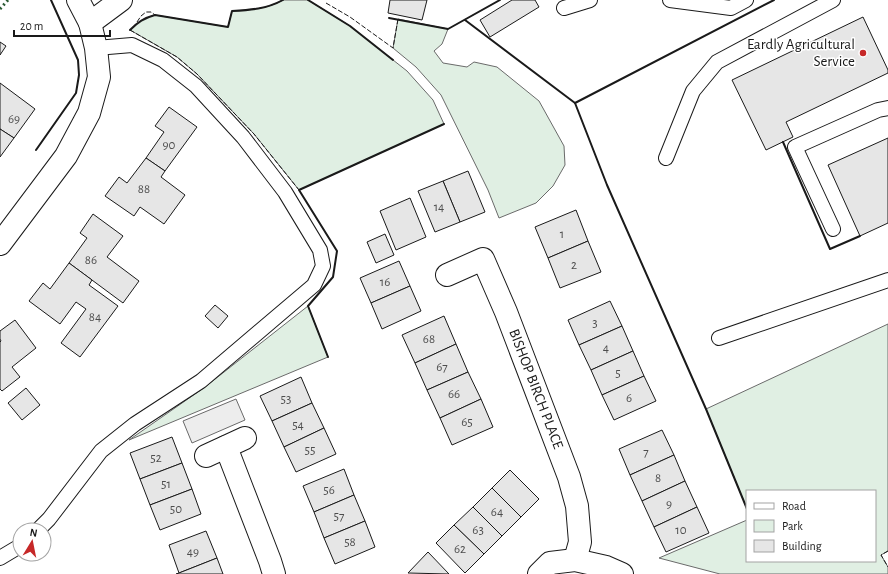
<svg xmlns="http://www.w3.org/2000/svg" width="888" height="574" font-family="'Alegreya Sans',sans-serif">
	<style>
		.green { fill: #e0efe3; stroke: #6a6a6a }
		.parking { fill: #ededed; stroke: #6a6a6a }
		.building { fill: #e6e6e6; stroke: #1a1a1a }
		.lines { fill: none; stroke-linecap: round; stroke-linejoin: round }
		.lane-casing { stroke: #1a1a1a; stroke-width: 16 }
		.street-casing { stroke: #1a1a1a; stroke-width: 24 }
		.lane { stroke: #fff; stroke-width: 14 }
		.street { stroke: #fff; stroke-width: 22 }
		.hedge { stroke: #2b5a34; stroke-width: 3; stroke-dasharray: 2 3; stroke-linecap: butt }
		.fence { stroke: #1a1a1a; stroke-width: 1; stroke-dasharray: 5 2; stroke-linecap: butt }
		.wall { stroke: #1a1a1a; stroke-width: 2 }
		.poi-dot { fill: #c62828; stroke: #fff; stroke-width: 1.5 }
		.labels { text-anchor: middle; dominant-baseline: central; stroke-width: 3; stroke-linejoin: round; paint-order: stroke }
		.number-label { font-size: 13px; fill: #4d4d4d }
		.poi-label { font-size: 15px; fill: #1a1a1a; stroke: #fff; text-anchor: end }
		.street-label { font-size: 15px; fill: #1a1a1a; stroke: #fff }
	</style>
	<rect width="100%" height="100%" fill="#fff"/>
	<g class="green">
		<path d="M283 0H308L350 26 407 71 433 100 444 124 299 190 254 134 197 74 177 57 130 30C138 22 144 18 155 15L228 27 232 11C250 10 267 9 283 0Z"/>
		<polygon points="398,19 448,29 442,44 434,51 443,63 467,67 474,62 497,67 539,101 564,146 565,165 553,186 536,203 499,218 488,190 441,95 416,67 393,48"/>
		<polygon points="308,306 328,357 129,440 205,387"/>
		<polygon points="888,324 888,551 881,555 888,567 888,574 720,574 659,558 747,520 747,561 875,561 875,491 747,491 747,509 706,409"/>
	</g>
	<polygon class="parking" points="236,399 245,420 192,443 183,421"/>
	<g class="building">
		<polygon points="390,0 427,0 422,20 388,13"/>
		<polygon points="512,0 535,0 539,7 490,37 480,20"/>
		<polygon points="863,17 888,70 888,73 786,122 793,137 766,150 732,80"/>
		<polygon points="0,42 6,46 0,55"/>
		<polygon points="0,83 35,109 14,138 0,129"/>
		<polygon points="169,107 197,127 165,171 146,158 164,132 155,126"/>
		<polygon points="0,129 14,138 0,157"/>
		<polygon points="888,138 888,223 860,236 828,165"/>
		<polygon points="146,158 165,171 161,177 185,195 164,224 140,207 134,216 105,196 119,177 127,183"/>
		<polygon points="468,171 485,212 460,222 443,181"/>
		<polygon points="443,181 460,222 435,232 418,191"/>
		<polygon points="410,198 426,237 396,250 380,211"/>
		<polygon points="576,210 588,241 548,258 535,227"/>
		<polygon points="93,214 123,236 107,257 139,281 123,303 69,263 87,238 80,233"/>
		<polygon points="385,234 394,255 376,263 367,242"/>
		<polygon points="588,241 601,272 560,288 548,258"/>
		<polygon points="399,261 410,286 371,303 360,278"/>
		<polygon points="69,263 92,280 89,285 118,306 80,357 61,343 86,309 76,302 60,324 29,301 43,283 50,289"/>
		<polygon points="410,286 421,311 382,329 371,303"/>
		<polygon points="610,301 622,326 579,345 568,320"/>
		<polygon points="215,305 228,316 218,328 205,316"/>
		<polygon points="444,316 456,344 415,363 402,335"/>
		<polygon points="15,320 36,348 12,367 20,377 2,391 0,389 0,342 1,341 0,339 0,331"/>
		<polygon points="622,326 633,351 591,370 579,345"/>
		<polygon points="456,344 468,372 427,390 415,363"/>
		<polygon points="633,351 644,376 602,395 591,370"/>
		<polygon points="468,372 481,399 440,418 427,390"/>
		<polygon points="644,376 656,401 614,420 602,395"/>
		<polygon points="301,377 312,403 272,421 260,396"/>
		<polygon points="26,388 40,405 22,420 8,403"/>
		<polygon points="481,399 493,427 452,445 440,418"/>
		<polygon points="312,403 324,428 284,447 272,421"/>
		<polygon points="324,428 336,454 296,472 284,447"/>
		<polygon points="662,430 674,455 630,475 619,449"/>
		<polygon points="172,437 182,463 140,479 130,453"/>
		<polygon points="674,455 685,481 642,501 630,475"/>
		<polygon points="182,463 192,489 150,505 140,479"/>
		<polygon points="344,469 354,495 314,512 303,486"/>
		<polygon points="510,470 539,499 521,517 492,488"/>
		<polygon points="685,481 697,507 654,527 642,501"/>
		<polygon points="492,488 521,517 502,536 473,507"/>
		<polygon points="192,489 201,514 160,530 150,505"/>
		<polygon points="354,495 365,521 324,538 314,512"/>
		<polygon points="473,507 502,536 484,554 454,525"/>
		<polygon points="697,507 709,533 666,552 654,527"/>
		<polygon points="365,521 375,547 335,564 324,538"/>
		<polygon points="454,525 484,554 465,573 436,543"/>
		<polygon points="206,531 217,558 179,573 169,545"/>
		<polygon points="428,552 449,574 408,573"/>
		<polygon points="217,558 223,574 176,574 179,573"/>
	</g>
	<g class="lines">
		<defs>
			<g id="lane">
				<polyline points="670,0 731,8 746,0"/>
				<polyline points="564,8 590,0"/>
				<polyline points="666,158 693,91 717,62 833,0"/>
				<polyline points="833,229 795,147 878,110 888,108"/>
				<polyline points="719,338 888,280"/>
				<polyline points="38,530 49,519 101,451 135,424 201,381 314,285 323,266 320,250 285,192 243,137 196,86 163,60 132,45 96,48"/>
				<polyline points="0,558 20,546"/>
			</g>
			<g id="street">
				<polyline points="90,23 121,0"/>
				<polyline points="0,244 66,156 89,113 99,77 96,48 90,23 78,0"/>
				<polyline points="447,275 483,259 506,312 569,477 577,506 580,542 575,560"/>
				<polyline points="226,447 270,561 274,574"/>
				<polyline points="206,456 245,438"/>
				<polyline points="539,574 550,563 575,560 606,567 622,574"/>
			</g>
		</defs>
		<use href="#lane" class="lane-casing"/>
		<use href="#street" class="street-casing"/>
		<use href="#lane" class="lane"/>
		<use href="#street" class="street"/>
		<polyline class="hedge" points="0,9 8,0"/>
		<g class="fence">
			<polyline points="326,3 350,17 393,48 398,19"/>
			<polyline points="137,22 141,16 146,12 151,12 155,15"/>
			<polyline points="130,30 177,57 197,74 254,134 299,190"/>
			<polyline points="888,551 881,555 888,567"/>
		</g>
		<g class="wall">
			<polyline points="308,0 350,26 393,60"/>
			<polyline points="389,18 448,29 500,0"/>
			<polyline points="465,20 575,103 607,185 706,409 747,509"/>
			<path d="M130 30C138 22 144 18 155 15L228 27 232 11C250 10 267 9 283 0"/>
			<polyline points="575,103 774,0"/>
			<polyline points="783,142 830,249 860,236"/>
			<polyline points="36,150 76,93 79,75 78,60 51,0"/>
			<polyline points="328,357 308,306 333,277 337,251 299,190 444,124"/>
		</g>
	</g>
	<circle class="poi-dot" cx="863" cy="53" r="4"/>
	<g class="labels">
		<g class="number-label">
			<text x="14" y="119">69</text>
			<text x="169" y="145">90</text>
			<text x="144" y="189">88</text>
			<text x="439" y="207">14</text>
			<text x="562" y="234">1</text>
			<text x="91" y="260">86</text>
			<text x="574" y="265">2</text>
			<text x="385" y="282">16</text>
			<text x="95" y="317">84</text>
			<text x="595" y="323">3</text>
			<text x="429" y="339">68</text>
			<text x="606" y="348">4</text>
			<text x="442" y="367">67</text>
			<text x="618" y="373">5</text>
			<text x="454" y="394">66</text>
			<text x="629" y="398">6</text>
			<text x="286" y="399">53</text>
			<text x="467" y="422">65</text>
			<text x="298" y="425">54</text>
			<text x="310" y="450">55</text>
			<text x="646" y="452">7</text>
			<text x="156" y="458">52</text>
			<text x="658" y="478">8</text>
			<text x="166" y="484">51</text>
			<text x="329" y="490">56</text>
			<text x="669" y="504">9</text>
			<text x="176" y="509">50</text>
			<text x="497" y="512">64</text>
			<text x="339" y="516">57</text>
			<text x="478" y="530">63</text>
			<text x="681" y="530">10</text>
			<text x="350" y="542">58</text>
			<text x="460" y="549">62</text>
			<text x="193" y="552">49</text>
		</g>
		<g class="poi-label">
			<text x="855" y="44">Eardly Agricultural<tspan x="855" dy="17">Service</tspan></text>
		</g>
		<g class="street-label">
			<text transform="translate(536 389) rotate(69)">BISHOP BIRCH PLACE</text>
		</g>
	</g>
	<rect x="746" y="490" width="130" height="72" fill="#ffffff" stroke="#a3a3a3"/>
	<rect x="754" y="503" width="20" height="6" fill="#ffffff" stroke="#a3a3a3"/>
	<text x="782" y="510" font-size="12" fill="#1a1a1a">Road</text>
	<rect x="754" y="520" width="20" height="12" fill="#e0efe3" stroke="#a3a3a3"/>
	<text x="782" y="530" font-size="12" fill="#1a1a1a">Park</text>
	<rect x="754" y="540" width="20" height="12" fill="#e6e6e6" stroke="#a3a3a3"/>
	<text x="782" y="550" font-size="12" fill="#1a1a1a">Building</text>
	<g transform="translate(32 542) rotate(10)"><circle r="19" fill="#ffffff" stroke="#a3a3a3"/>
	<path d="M0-3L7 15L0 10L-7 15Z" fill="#c62828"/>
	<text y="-6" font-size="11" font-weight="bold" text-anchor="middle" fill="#1a1a1a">N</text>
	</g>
	<path d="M14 30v6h96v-6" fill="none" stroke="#1a1a1a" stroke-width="2"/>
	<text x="20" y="30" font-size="12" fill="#1a1a1a" stroke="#ffffff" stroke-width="3" paint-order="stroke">20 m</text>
</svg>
